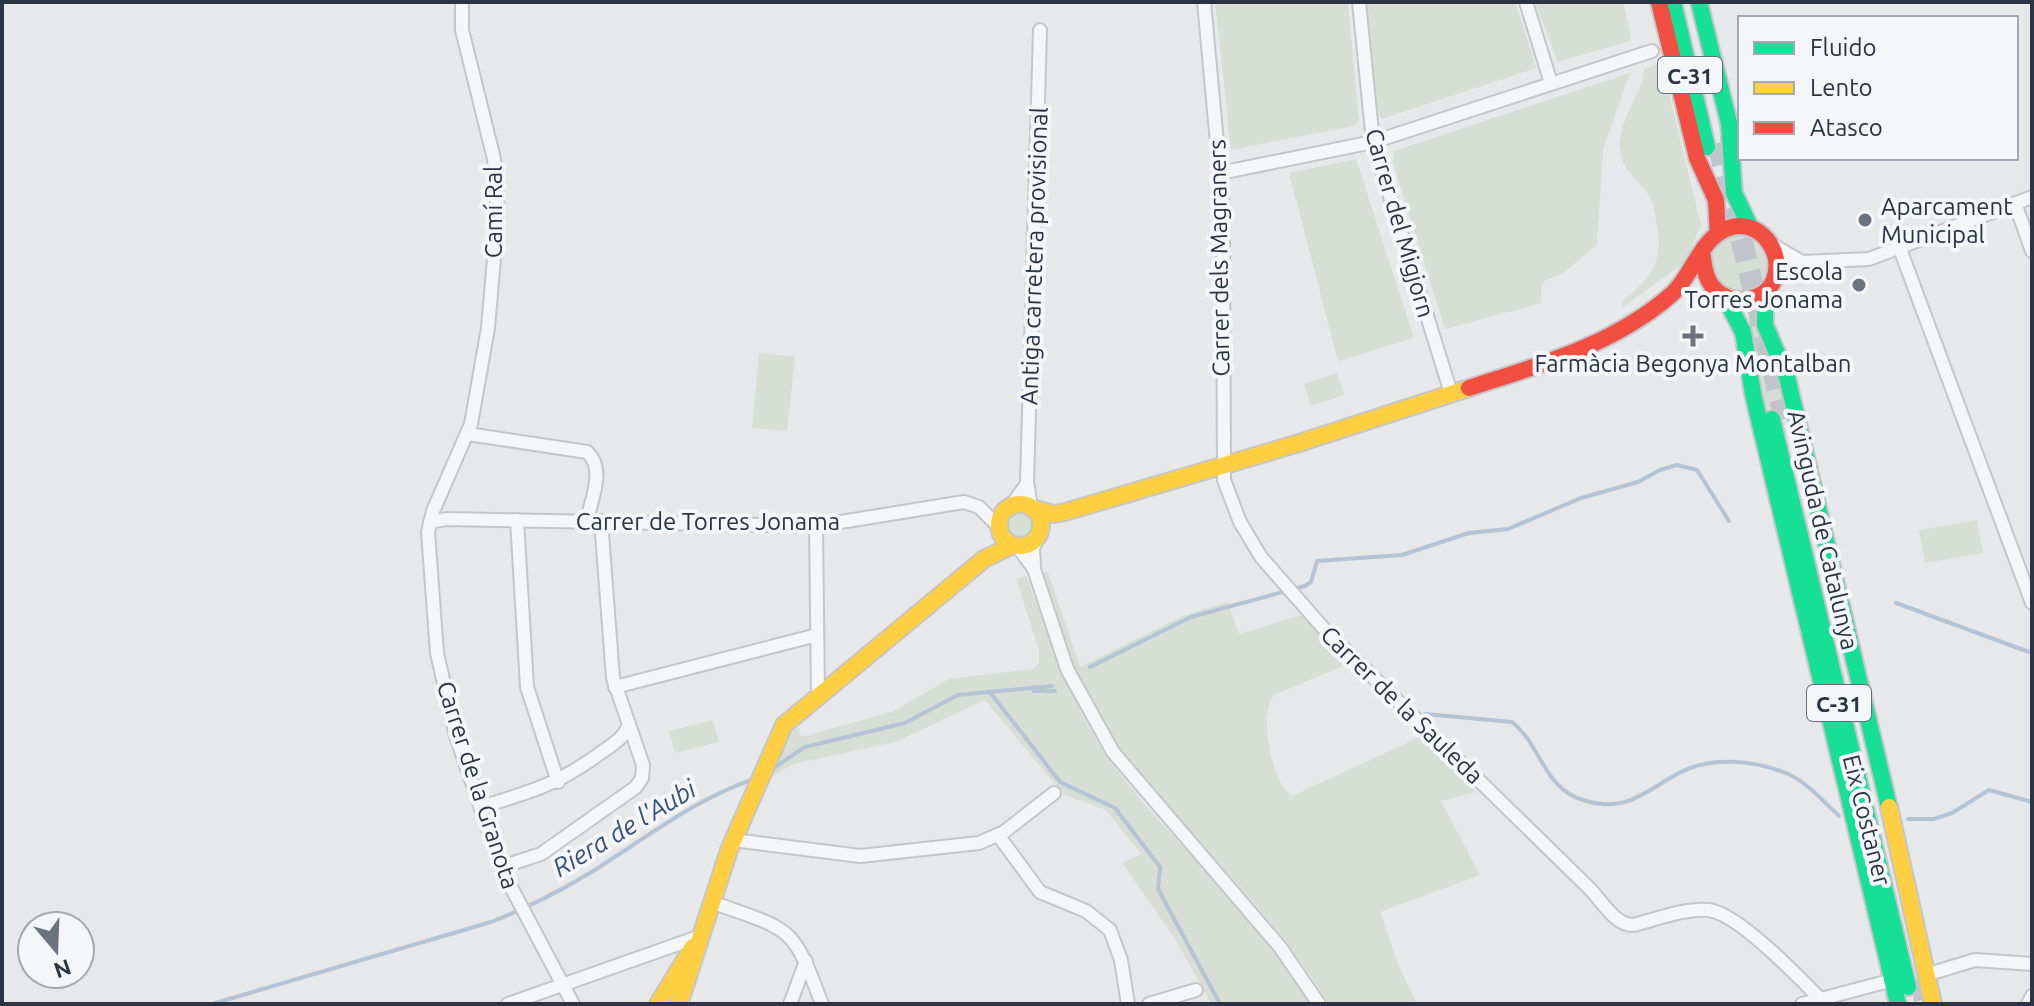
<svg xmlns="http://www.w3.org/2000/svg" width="2034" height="1006" font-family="Ubuntu,sans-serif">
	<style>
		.green { fill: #d6ded6 }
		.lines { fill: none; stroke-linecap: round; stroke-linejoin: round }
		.stream { stroke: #b4c4d5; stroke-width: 4 }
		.highway-tunnel { stroke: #c1c4c9; stroke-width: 22; stroke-dasharray: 22 11; stroke-linecap: butt }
		.street-casing { stroke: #c4c6c8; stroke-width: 16 }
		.fast-casing { stroke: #c4c6c8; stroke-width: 20 }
		.slow-casing { stroke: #c4c6c8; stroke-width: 20 }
		.jam-casing { stroke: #c4c6c8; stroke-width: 20 }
		.street { stroke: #f5f6f7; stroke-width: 12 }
		.fast { stroke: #16e098; stroke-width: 16 }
		.slow { stroke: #ffcf43; stroke-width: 16 }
		.jam { stroke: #f24e42; stroke-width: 16 }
		.poi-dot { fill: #6c737f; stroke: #f4f6f9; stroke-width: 3 }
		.labels { text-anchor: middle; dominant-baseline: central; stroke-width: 8; stroke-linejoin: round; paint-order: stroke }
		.shield { fill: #f4f6f9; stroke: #676e7b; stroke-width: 2 }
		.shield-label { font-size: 22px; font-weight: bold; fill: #2b3445 }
		.poi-label { font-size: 24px; fill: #2b3445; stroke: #f4f6f9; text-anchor: start }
		.street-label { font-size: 24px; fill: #2b3445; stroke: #f4f6f9 }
		.water-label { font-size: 26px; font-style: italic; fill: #34527a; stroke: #f4f6f9 }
	</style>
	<rect width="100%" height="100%" fill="#e6e8ea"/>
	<g class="green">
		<polygon points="1215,2 1348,2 1359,121 1353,126 1231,150"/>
		<polygon points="1366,2 1515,2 1536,68 1382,119 1377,110"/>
		<polygon points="1535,2 1623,2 1631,36 1629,41 1558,62"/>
		<path d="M1659 64 1662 65 1701 225 1685 262 1623 307 1621 303C1649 279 1664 264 1657 226 1655 216 1655 204 1649 196 1639 179 1623 172 1620 151 1616 119 1642 99 1644 69Z"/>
		<polygon points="1630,73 1603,149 1597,245 1562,274 1545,280 1541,288 1542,303 1445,329 1393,163 1394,151"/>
		<polygon points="1356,159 1414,338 1338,361 1289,173"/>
		<circle cx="1740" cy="263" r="29"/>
		<polygon points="1758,318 1790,416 1767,422 1749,321"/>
		<polygon points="759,353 795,357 787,431 752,428"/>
		<polygon points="1337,373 1344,395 1311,406 1304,384"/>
		<circle cx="1020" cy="525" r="12"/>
		<polygon points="1977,520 1983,553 1925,563 1919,530"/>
		<path d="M1048 572 1080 667 1183 616 1228 602 1239 634 1301 615 1351 663 1274 695C1258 715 1271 782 1292 796L1424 735 1475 786 1474 793 1441 801 1480 875 1380 912 1398 964 1417 1004H1329C1291 942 1241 887 1192 833 1166 805 1138 777 1116 746 1080 694 1062 632 1043 573Z"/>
		<path d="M1026 576C1052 643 1072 711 1116 769 1177 849 1260 916 1310 1004H1211L1176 940 1122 863 1141 854 1106 810 1064 795 985 700 895 742 793 764 769 778C775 760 782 738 799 727L800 737 892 712 949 679 1033 669 1039 663V650L1016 579Z"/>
		<polygon points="713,720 719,742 675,753 669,731"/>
	</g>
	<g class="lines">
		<g class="stream">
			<polyline points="1896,603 2029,652"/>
			<polyline points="1090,667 1191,617 1305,586 1311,582 1317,561 1402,555 1469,533 1508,529 1581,498 1638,482 1660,470 1677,465 1697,470 1729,521"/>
			<polyline points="989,691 1060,782 1115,808 1160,867 1158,889 1220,1004"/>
			<polyline points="1034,691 1055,691"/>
			<path d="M1425 714 1512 722C1542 746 1543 788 1583 800 1626 814 1645 791 1679 773 1711 756 1753 760 1786 773 1807 782 1823 801 1839 816"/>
			<polyline points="772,769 805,747 905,723 958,695 1052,686"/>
			<polyline points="1908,819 1934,819 1952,813 1989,790 2032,802"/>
			<path d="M212 1004 491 922C537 904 580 881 621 853 665 824 704 796 754 779"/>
		</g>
		<g class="highway-tunnel">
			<polyline points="1718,143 1785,419"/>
			<polyline points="1920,978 1926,1004"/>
		</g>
		<defs>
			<g id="street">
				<polyline points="462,2 462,30 494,159 498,212 488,328 471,424 433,511 428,532 437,653 456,736 502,870 573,1004"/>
				<path d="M1204 2 1223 208 1224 480 1240 522 1261 557 1325 630 1589 888C1602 901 1615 926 1634 925 1657 919 1685 908 1709 910 1739 914 1803 981 1825 1004"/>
				<polyline points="1359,2 1373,142 1451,393"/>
				<polyline points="1526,2 1551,83"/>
				<polyline points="1220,173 1373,142 1652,51"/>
				<polyline points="2015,203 2032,251"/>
				<polyline points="1773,245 1802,262 1869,259 2032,197"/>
				<polyline points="1900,249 2032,603"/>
				<polyline points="1772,283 1802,262"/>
				<path d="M468 434 587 452C606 469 591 500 587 520"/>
				<polyline points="1011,506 1026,485"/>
				<polyline points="1031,506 1027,482 1040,30"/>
				<polyline points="517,520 527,687 558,782"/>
				<polyline points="430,522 446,519 816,526 964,502 979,507 999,527"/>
				<polyline points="816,526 818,694"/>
				<polyline points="1017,546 1034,569 1067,669 1113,752 1280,947 1319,1004"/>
				<polyline points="1034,566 1033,549 1038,537"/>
				<polyline points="615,687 817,635"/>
				<path d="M481 807C533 791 557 785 602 752 613 744 624 738 629 725"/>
				<polyline points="998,835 1040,892 1086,911 1110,930 1121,960 1128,1004"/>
				<polyline points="733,840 860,856 979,843 1004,832 1054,793"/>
				<polyline points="501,867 541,854 636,787 642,778 643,765 613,678 601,521"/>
				<path d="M714 903C792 931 792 924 822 1004"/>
				<polyline points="1929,974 1975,960 2032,964"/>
				<polyline points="508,1004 701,936"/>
				<polyline points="790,1004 806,961"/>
				<polyline points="1149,1004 1196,990"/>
				<polyline points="1802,1004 1893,980"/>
				<polyline points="2028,1004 2032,996"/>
			</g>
			<g id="fast">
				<polyline points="1673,2 1707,147"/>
				<polyline points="1699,2 1729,123 1734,193 1750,227"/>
				<polyline points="1765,292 1765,325 1787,377 1889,807"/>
				<polyline points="1725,298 1743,332 1753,394 1898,1004"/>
				<polyline points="1772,419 1908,987"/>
			</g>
			<g id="slow">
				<circle cx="1020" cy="525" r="21"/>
				<polyline points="1035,509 1053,514 1065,512 1296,444 1469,388"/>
				<polyline points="1889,807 1933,1004"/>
				<polyline points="658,1004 693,947"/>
				<polyline points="679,1004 729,850 784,725 984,559 1013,545"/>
			</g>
			<g id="jam">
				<polyline points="1659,2 1697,158 1716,200 1718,233"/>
				<path d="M1469 388C1540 365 1614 345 1672 294 1692 276 1700 240 1726 229 1757 215 1787 252 1773 282 1766 296 1752 299 1737 301 1713 294 1705 282 1703 257"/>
			</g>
		</defs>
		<use href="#street" class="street-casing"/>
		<use href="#fast" class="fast-casing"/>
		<use href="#slow" class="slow-casing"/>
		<use href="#jam" class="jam-casing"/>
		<use href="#street" class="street"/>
		<use href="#fast" class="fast"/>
		<use href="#slow" class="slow"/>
		<use href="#jam" class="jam"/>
	</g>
	<g class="poi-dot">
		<circle cx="1865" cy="220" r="8"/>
		<circle cx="1859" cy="285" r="8"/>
		<path d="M1689 324h8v8h8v8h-8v8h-8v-8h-8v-8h8z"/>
	</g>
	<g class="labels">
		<g class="shield">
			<rect x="1658" y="57" width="64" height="36" rx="6"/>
			<rect x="1807" y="685" width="64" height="36" rx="6"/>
		</g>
		<g class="shield-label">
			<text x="1690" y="75">C-31</text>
			<text x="1839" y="703">C-31</text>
		</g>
		<g class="poi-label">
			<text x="1881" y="206">Aparcament<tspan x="1881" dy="28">Municipal</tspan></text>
			<text x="1843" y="271" text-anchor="end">Escola<tspan x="1843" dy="28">Torres Jonama</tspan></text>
			<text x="1693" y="363" text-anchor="middle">Farmàcia Begonya Montalban</text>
		</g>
		<g class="street-label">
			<text transform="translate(493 212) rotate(-90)">Camí Ral</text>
			<text transform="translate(1400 223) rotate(74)">Carrer del Migjorn</text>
			<text transform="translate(1034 256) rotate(-88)">Antiga carretera provisional</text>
			<text transform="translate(1219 258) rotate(-91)">Carrer dels Magraners</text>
			<text x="708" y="521">Carrer de Torres Jonama</text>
			<text transform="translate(1823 530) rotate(77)">Avinguda de Catalunya</text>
			<text transform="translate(1402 705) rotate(44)">Carrer de la Sauleda</text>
			<text transform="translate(478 785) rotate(72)">Carrer de la Granota</text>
			<text transform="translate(1867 820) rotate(76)">Eix Costaner</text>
		</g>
		<g class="water-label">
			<text transform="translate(624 828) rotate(-31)">Riera de l'Aubi</text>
		</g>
	</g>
	<rect width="2034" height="1006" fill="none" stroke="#2b3445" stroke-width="8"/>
	<rect x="1738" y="16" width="280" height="144" fill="#f4f6f9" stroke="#a4a8b1" stroke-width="2"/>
	<rect x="1754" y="42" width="40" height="12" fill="#16e098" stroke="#a4a8b1" stroke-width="2"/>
	<text x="1810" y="56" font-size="24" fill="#2b3445">Fluido</text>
	<rect x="1754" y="82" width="40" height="12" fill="#ffcf43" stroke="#a4a8b1" stroke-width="2"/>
	<text x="1810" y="96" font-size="24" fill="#2b3445">Lento</text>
	<rect x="1754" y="122" width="40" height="12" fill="#f24e42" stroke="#a4a8b1" stroke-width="2"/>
	<text x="1810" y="136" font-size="24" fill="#2b3445">Atasco</text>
	<g transform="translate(56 950) rotate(161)"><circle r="38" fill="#f4f6f9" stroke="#a4a8b1" stroke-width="2"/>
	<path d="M0-6L14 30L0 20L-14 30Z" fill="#6c737f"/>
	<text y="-12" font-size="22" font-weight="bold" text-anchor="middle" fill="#2b3445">N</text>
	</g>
</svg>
